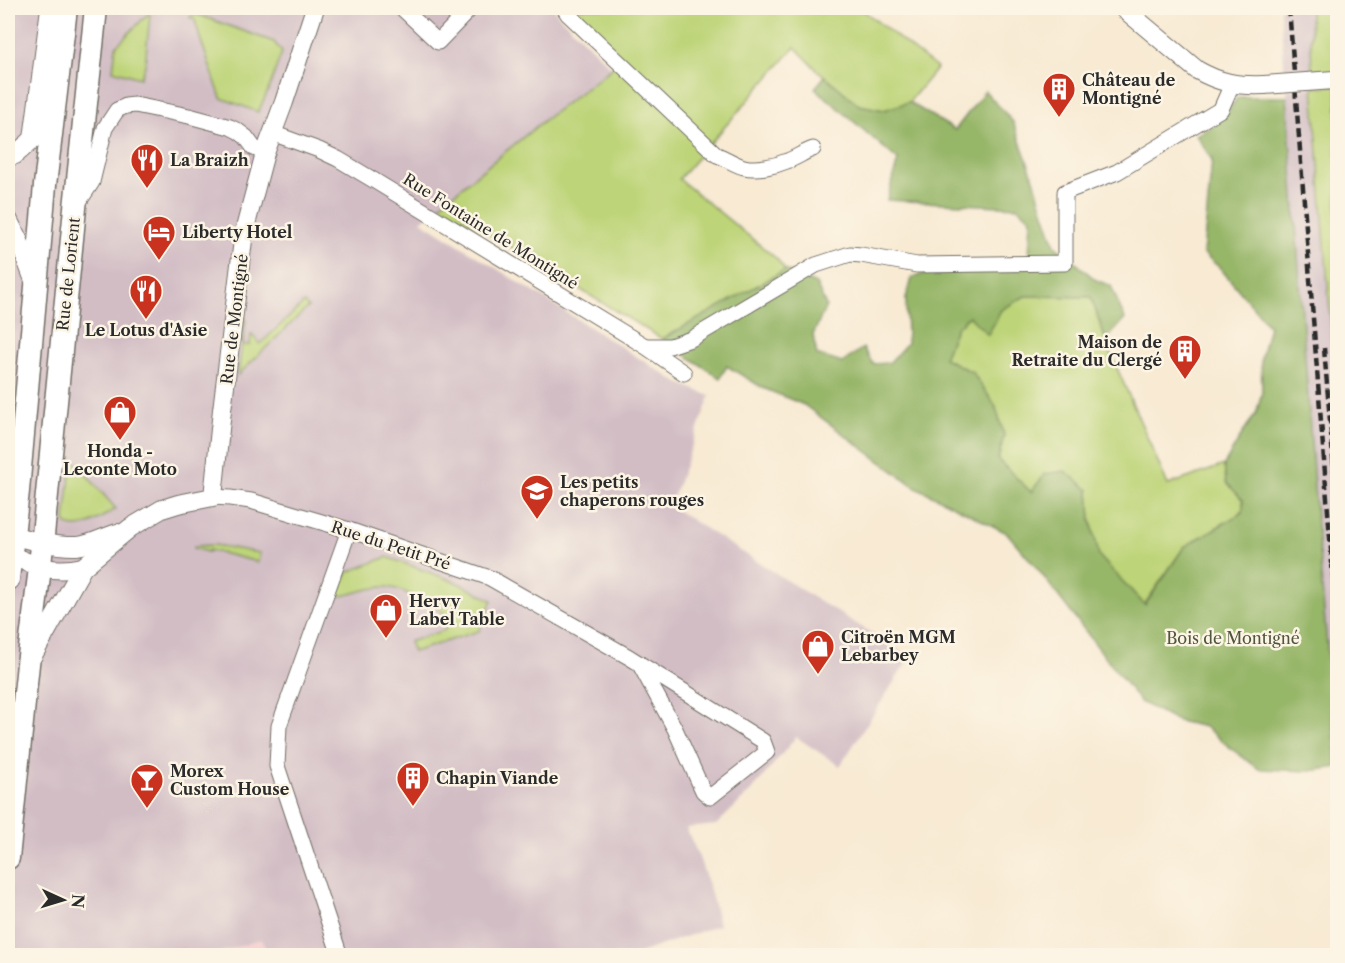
<svg xmlns="http://www.w3.org/2000/svg" width="1345" height="963" font-family="'Libre Caslon Text',serif">
	<style>
		.built { fill: #f7cfd0 }
		.industrial { fill: #d2bdc5 }
		.green { fill: #bdd478; stroke: #748052; stroke-width: 1.5 }
		.forest { fill: #96b668; stroke: #60704a; stroke-width: 1.5 }
		.lines { fill: none; stroke-linecap: round; stroke-linejoin: round }
		.minor-casing { stroke: #736e66; stroke-width: 17 }
		.tertiary-casing { stroke: #736e66; stroke-width: 20 }
		.primary-casing { stroke: #736e66; stroke-width: 25 }
		.minor { stroke: #fff; stroke-width: 15 }
		.tertiary { stroke: #fff; stroke-width: 18 }
		.primary { stroke: #fff; stroke-width: 22 }
		.rail { stroke: #2b2b2b; stroke-width: 4.5; stroke-dasharray: 9 4.5; stroke-linecap: butt }
		.tertiary-bridge-casing { stroke: #736e66; stroke-width: 20; stroke-linecap: butt }
		.tertiary-bridge { stroke: #fff; stroke-width: 18 }
		.labels { text-anchor: middle; dominant-baseline: central; stroke-width: 5; stroke-linejoin: round; paint-order: stroke }
		.poi-label { font-size: 16px; font-weight: bold; fill: #2b2b2b; stroke: #fcf5e5; text-anchor: start }
		.street-label { font-size: 16px; fill: #2b2b2b; stroke: #fcf5e5 }
		.park-label { font-size: 16px; fill: #50553e; stroke: #fcf5e5 }
	</style>
	<rect width="100%" height="100%" fill="#fcf5e5"/>
	<filter id="ink" filterUnits="userSpaceOnUse"><feTurbulence type="fractalNoise" baseFrequency=".0167" numOctaves="2"/><feDisplacementMap in="SourceGraphic" scale="12" xChannelSelector="R" yChannelSelector="G"/><feConvolveMatrix kernelMatrix="1 2 1 2 8 2 1 2 1" color-interpolation-filters="sRGB"/></filter>
	<filter id="wash" filterUnits="userSpaceOnUse"><feTurbulence type="fractalNoise" baseFrequency=".008" numOctaves="4" result="noise"/><feDisplacementMap in="SourceGraphic" scale="24" xChannelSelector="R" yChannelSelector="G"/><feGaussianBlur stdDeviation="1.35" result="paint"/><feColorMatrix in="noise" values="0 0 0 0 0 0 0 0 0 0 0 0 0 0 0 0 0 1.4 0 .05"/><feComposite in="paint" operator="in"/></filter>
	<g filter="url(#wash)">
		<rect width="100%" height="100%" fill="#f8ead3"/>
		<polygon class="built" points="262,939 268,955 213,956 255,941"/>
		<g class="industrial">
			<polygon points="8,8 553,8 560,17 612,68 543,121 421,221 677,382 710,396 670,506 805,592 910,657 840,766 796,737 753,789 716,825 686,828 699,857 711,894 719,925 631,956 268,956 262,939 213,955 8,955"/>
			<polygon points="1280,8 1310,8 1312,75 1285,77"/>
			<polygon points="1313,87 1337,405 1337,770 1316,514 1287,90"/>
		</g>
		<g class="green">
			<polygon points="570,8 860,8 937,68 909,102 884,110 859,105 816,69 795,47 679,179 777,259 785,270 662,339 440,205 543,121 612,68 619,60"/>
			<polygon points="1310,8 1337,8 1337,71 1334,73 1312,75"/>
			<polygon points="150,14 145,66 140,78 113,70 116,46 147,15"/>
			<polygon points="194,15 199,15 274,42 282,52 268,91 258,112 221,98 200,38 195,20 190,17"/>
			<polygon points="1337,85 1337,406 1313,87"/>
			<polygon points="1025,296 1091,297 1107,345 1168,485 1224,465 1226,482 1243,500 1243,512 1184,547 1144,605 1099,556 1091,521 1089,490 1045,474 1032,493 998,460 1004,435 995,405 972,372 944,358 956,328 970,316 1001,310"/>
			<polygon points="304,303 308,307 238,375 245,317 246,319 243,345 250,345 251,334 260,344"/>
			<path d="M72 458 116 509C102 516 83 533 67 525L65 520Z"/>
			<polygon points="215,545 260,553 258,562 209,550 208,552 194,548 195,546"/>
			<path d="M387 557 456 582 492 600 479 631 413 652 409 642 445 630 451 617C435 608 402 586 383 587 369 588 355 593 342 596L337 595 348 572Z"/>
		</g>
		<polygon class="forest" points="825,76 859,105 884,110 909,102 955,130 985,91 1013,122 1034,179 1042,207 1055,245 1096,280 1111,286 1125,319 1106,340 1091,297 1025,296 1001,310 988,335 969,316 956,328 944,358 972,372 995,405 1004,435 998,460 1031,492 1045,474 1065,471 1089,490 1091,521 1099,556 1145,605 1184,547 1243,512 1243,500 1226,482 1224,465 1247,426 1256,414 1262,392 1261,358 1269,326 1220,268 1203,253 1212,160 1196,135 1221,121 1238,97 1287,97 1316,514 1337,767 1310,771 1259,769 1233,750 1205,727 1178,721 1140,702 1036,567 1007,533 914,486 804,405 763,388 727,366 720,378 662,339 785,270 816,284 826,306 813,335 817,355 842,363 863,348 873,364 889,363 907,343 906,298 912,278 934,270 1015,259 1029,256 1031,219 1018,207 887,200 898,160 815,88"/>
	</g>
	<g filter="url(#ink)">
		<g class="lines">
			<defs>
				<g id="minor">
					<polyline points="402,8 438,42 469,10"/>
					<path d="M564 8 568 14 717 155C726 158 735 165 744 167 757 170 775 166 787 161 796 158 804 152 813 149"/>
					<polyline points="272,133 319,150 338,159 370,178 645,346 684,373"/>
					<polyline points="78,203 92,182 105,128 117,110 126,106 135,105 189,116 230,127 238,131 246,137 254,148 265,153"/>
					<polyline points="645,346 670,346 691,339 816,265 850,254 861,255 917,265 1065,263 1065,192 1117,172 1221,109 1232,84"/>
					<polyline points="213,497 230,498 251,501 301,516 349,530 490,578 629,657 763,741 767,752 710,797 703,791 675,729 639,663"/>
					<polyline points="340,956 277,766 279,726 349,530"/>
				</g>
				<g id="tertiary">
					<path d="M1123 8 1197 70C1220 83 1237 86 1264 85"/>
					<polyline points="8,157 15,155 33,139 50,8"/>
					<polyline points="8,219 19,241 35,283"/>
					<path d="M8 533C24 540 59 547 77 546 90 545 104 537 117 533"/>
					<path d="M8 554C35 566 52 574 83 567"/>
					<polyline points="32,657 83,567 130,528 162,509 178,504 213,497 222,410 244,232 265,153 284,102 315,8"/>
				</g>
				<g id="primary">
					<polyline points="8,579 18,491 45,185 66,8"/>
					<polyline points="8,858 28,664 39,576 75,208 96,8"/>
				</g>
			</defs>
			<use href="#minor" class="minor-casing"/>
			<use href="#tertiary" class="tertiary-casing"/>
			<use href="#primary" class="primary-casing"/>
			<use href="#minor" class="minor"/>
			<use href="#tertiary" class="tertiary"/>
			<use href="#primary" class="primary"/>
			<g class="rail">
				<polyline points="1289,8 1338,641"/>
				<polyline points="1324,348 1338,518"/>
			</g>
			<defs>
				<polyline id="tertiary-bridge" points="1264,85 1334,80"/>
			</defs>
			<use href="#tertiary-bridge" class="tertiary-bridge-casing"/>
			<use href="#tertiary-bridge" class="tertiary-bridge"/>
		</g>
	</g>
	<defs>
		<symbol id="building-pin" viewBox="-11 -11 22 30"><path d="M0 17L-7.5 6A9.5 9.5 0 1 1 7.5 6Z" fill="#c8321e" stroke="#fcf5e5"/><path d="M-4-6H4V6H1V3H-1V6H-4ZM-2.5-4.3h1.7v1.8h-1.7ZM.8-4.3h1.7v1.8H.8ZM-2.5-1h1.7V.8h-1.7ZM.8-1h1.7V.8H.8Z" fill="#fff"/></symbol>
		<symbol id="restaurant-pin" viewBox="-11 -11 22 30"><path d="M0 17L-7.5 6A9.5 9.5 0 1 1 7.5 6Z" fill="#c8321e" stroke="#fcf5e5"/><path d="M-5-6h1v4h1v-4h1v4h1v-4h1v5L-1.5 .5V6h-2V.5L-5-1ZM5-6V6H3V1.5H1.5Q1.5-4 5-6Z" fill="#fff"/></symbol>
		<symbol id="hotel-pin" viewBox="-11 -11 22 30"><path d="M0 17L-7.5 6A9.5 9.5 0 1 1 7.5 6Z" fill="#c8321e" stroke="#fcf5e5"/><path d="M-6-4.5h1.5V1H6V5H4.5V3h-9V5H-6ZM-4 0a1.8 1.8 0 1 1 3.6 0ZM.5 0V-2.5h3Q6-2.5 6 0Z" fill="#fff"/></symbol>
		<symbol id="shop-pin" viewBox="-11 -11 22 30"><path d="M0 17L-7.5 6A9.5 9.5 0 1 1 7.5 6Z" fill="#c8321e" stroke="#fcf5e5"/><path d="M-5-2.5h2.3a2.7 3.5 0 0 1 5.4 0H5L5.5 6h-11ZM-1.5-2.5h3a1.5 2.3 0 0 0-3 0Z" fill="#fff"/></symbol>
		<symbol id="school-pin" viewBox="-11 -11 22 30"><path d="M0 17L-7.5 6A9.5 9.5 0 1 1 7.5 6Z" fill="#c8321e" stroke="#fcf5e5"/><path d="M0-5L7-2L0 1L-7-2ZM-4 1L0 2.5L4 1V4Q0 6-4 4Z" fill="#fff"/></symbol>
		<symbol id="bar-pin" viewBox="-11 -11 22 30"><path d="M0 17L-7.5 6A9.5 9.5 0 1 1 7.5 6Z" fill="#c8321e" stroke="#fcf5e5"/><path d="M-6-5H6L.8 .8V4.5H3.5V6h-7V4.5H-.8V.8Z" fill="#fff"/></symbol>
	</defs>
	<g fill-rule="evenodd">
		<use href="#building-pin" x="1040" y="70" width="38" height="52"/>
		<use href="#restaurant-pin" x="128" y="141" width="38" height="52"/>
		<use href="#hotel-pin" x="140" y="213" width="38" height="52"/>
		<use href="#restaurant-pin" x="127" y="272" width="38" height="52"/>
		<use href="#building-pin" x="1166" y="332" width="38" height="52"/>
		<use href="#shop-pin" x="101" y="393" width="38" height="52"/>
		<use href="#school-pin" x="518" y="472" width="38" height="52"/>
		<use href="#shop-pin" x="367" y="591" width="38" height="52"/>
		<use href="#shop-pin" x="799" y="627" width="38" height="52"/>
		<use href="#building-pin" x="394" y="759" width="38" height="52"/>
		<use href="#bar-pin" x="128" y="761" width="38" height="52"/>
	</g>
	<g class="labels">
		<g class="poi-label">
			<text x="1082" y="80">Château de<tspan x="1082" dy="18">Montigné</tspan></text>
			<text x="170" y="160">La Braizh</text>
			<text x="182" y="232">Liberty Hotel</text>
			<text x="146" y="330" text-anchor="middle">Le Lotus d'Asie</text>
			<text x="1162" y="342" text-anchor="end">Maison de<tspan x="1162" dy="18">Retraite du Clergé</tspan></text>
			<text x="120" y="451" text-anchor="middle">Honda -<tspan x="120" dy="18">Leconte Moto</tspan></text>
			<text x="560" y="482">Les petits<tspan x="560" dy="18">chaperons rouges</tspan></text>
			<text x="409" y="601">Hervy<tspan x="409" dy="18">Label Table</tspan></text>
			<text x="841" y="637">Citroën MGM<tspan x="841" dy="18">Lebarbey</tspan></text>
			<text x="170" y="771">Morex<tspan x="170" dy="18">Custom House</tspan></text>
			<text x="436" y="778">Chapin Viande</text>
		</g>
		<g class="street-label">
			<text transform="translate(491 231) rotate(32)">Rue Fontaine de Montigné</text>
			<text transform="translate(68 274) rotate(-84)">Rue de Lorient</text>
			<text transform="translate(234 319) rotate(-83)">Rue de Montigné</text>
			<text transform="translate(391 545) rotate(18)">Rue du Petit Pré</text>
		</g>
		<g class="park-label">
			<text x="1233" y="638">Bois de Montigné</text>
		</g>
	</g>
	<rect width="1345" height="963" fill="none" stroke="#fcf5e5" stroke-width="30"/>
	<g transform="translate(63 900) rotate(94)" stroke="#fcf5e5" stroke-width="4.5" paint-order="stroke">
	<path d="M0-4.5L10 22L0 15L-10 22Z" fill="#2b2b2b"/>
	<text y="-9" font-size="16" font-weight="bold" text-anchor="middle" fill="#2b2b2b">N</text>
	</g>
</svg>
